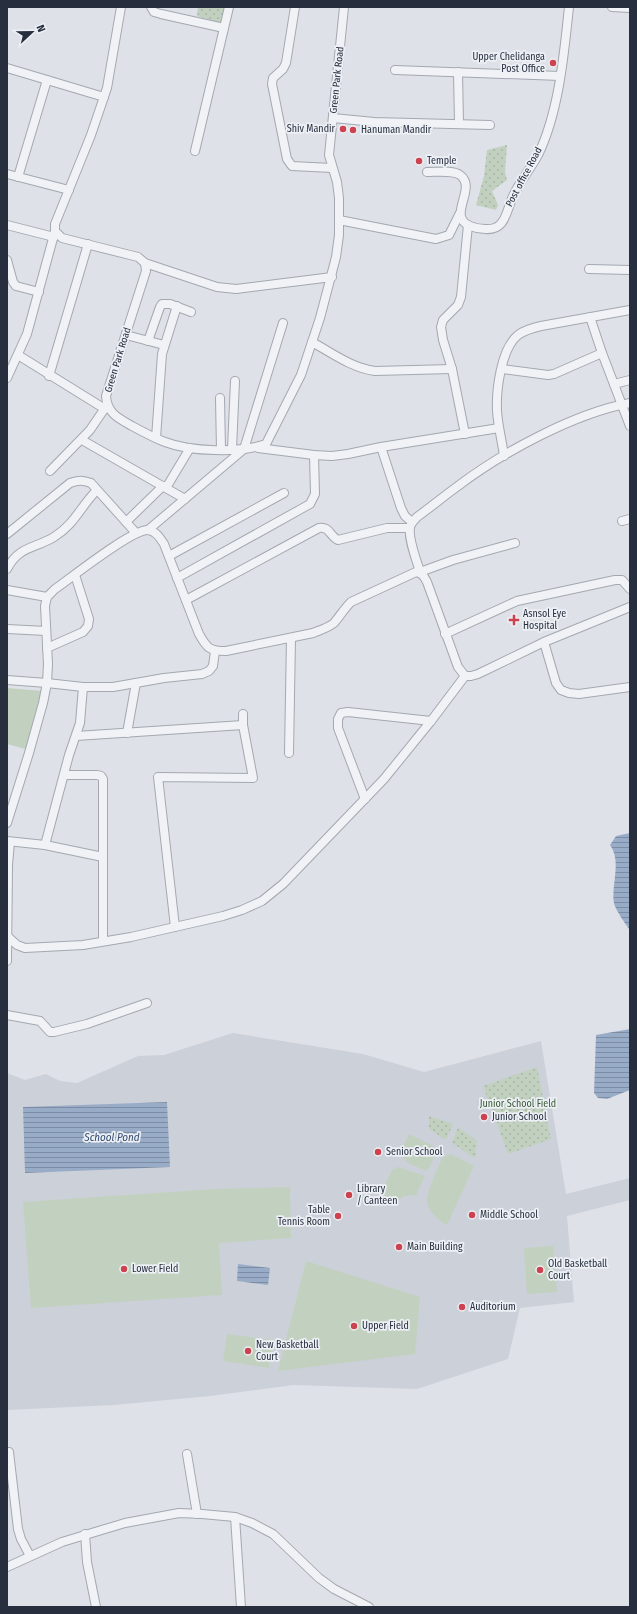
<svg xmlns="http://www.w3.org/2000/svg" width="637" height="1614" font-family="'Fira Sans Condensed',sans-serif">
	<style>
		.built { fill: #ccd0d9 }
		.green { fill: #c2d1bf }
		.park { fill: url(#park-dots) }
		.water { fill: url(#water-rules) }
		.lines { fill: none; stroke-linecap: round; stroke-linejoin: round }
		.street-casing { stroke: #a3a8b1; stroke-width: 10 }
		.street { stroke: #f0f2f6; stroke-width: 8 }
		.poi-dot { fill: #cd424f; stroke: #edf0f5; stroke-width: 1.5 }
		.labels { text-anchor: middle; dominant-baseline: central; stroke-width: 3.5; stroke-linejoin: round; paint-order: stroke }
		.poi-label { font-size: 10px; fill: #272e3e; stroke: #edf0f5; text-anchor: start }
		.street-label { font-size: 10px; fill: #272e3e; stroke: #edf0f5 }
		.park-label { font-size: 10px; fill: #395935; stroke: #edf0f5 }
		.water-label { font-size: 11px; font-style: italic; fill: #324a71; stroke: #edf0f5 }
	</style>
	<defs>
		<pattern id="park-dots" width="8" height="8" patternUnits="userSpaceOnUse"><rect width="8" height="8" fill="#c2d1bf"/><path d="M2 2h.1M6 6h.1" fill="none" stroke="#a7b4a5" stroke-width="1.8" stroke-linecap="round"/></pattern>
		<pattern id="water-rules" width="6" height="5" patternUnits="userSpaceOnUse"><rect width="6" height="5" fill="#99acc7"/><path d="M0 2.5h6" fill="none" stroke="#7d8ca3"/></pattern>
	</defs>
	<rect width="100%" height="100%" fill="#dee1e7"/>
	<polygon class="built" points="233,1033 363,1054 424,1072 541,1041 566,1194 630,1178 630,1200 567,1216 574,1302 520,1308 508,1359 417,1389 294,1385 210,1396 114,1405 7,1410 7,1073 25,1080 46,1074 60,1081 77,1083 138,1056 164,1055"/>
	<g class="green">
		<polygon points="7,688 43,691 29,750 7,744"/>
		<path d="M409 1134 433 1146C438 1153 431 1164 427 1171 418 1167 403 1163 400 1152Z"/>
		<path d="M451 1154 474 1166 447 1225C439 1221 429 1212 427 1202 425 1194 439 1167 442 1158Z"/>
		<polygon points="398,1167 425,1176 416,1195 404,1196 397,1201 372,1191 374,1188 384,1187 392,1170"/>
		<polygon points="290,1187 291,1238 219,1243 222,1295 31,1308 23,1202 215,1189"/>
		<polygon points="553,1246 557,1292 527,1294 524,1248"/>
		<polygon points="306,1261 420,1297 415,1354 278,1371"/>
		<polygon points="227,1334 273,1340 269,1368 223,1361"/>
	</g>
	<g class="park">
		<polygon points="198,7 228,7 224,24 197,16"/>
		<polygon points="507,145 505,172 507,180 492,191 498,205 496,210 476,205 484,176 487,150"/>
		<polygon points="537,1067 551,1139 508,1154 483,1086"/>
		<polygon points="429,1116 453,1124 446,1140 429,1129"/>
		<polygon points="458,1127 477,1141 475,1158 452,1143"/>
	</g>
	<g class="water">
		<path d="M630 833V930C626 925 615 909 614 903 611 884 622 862 610 845L616 836Z"/>
		<polygon points="630,1029 630,1090 607,1099 598,1098 594,1093 596,1035"/>
		<polygon points="167,1102 170,1167 25,1173 23,1107"/>
		<polygon points="238,1264 270,1268 268,1285 237,1281"/>
	</g>
	<g class="lines">
		<defs>
			<g id="street">
				<path d="M121 7 107 88 91 135 55 224V231L62 238 138 257 145 263 146 271 106 396C107 413 118 418 132 426 143 432 154 438 165 442 191 452 240 453 266 444L301 375 320 318 336 257 339 235V198L337 182 329 155 344 7"/>
				<polyline points="151,7 154,12 161,14 224,28"/>
				<polyline points="295,7 286,63 283,69 273,78 272,84 287,159 292,166 332,168"/>
				<polyline points="612,7 630,8"/>
				<polyline points="7,68 104,97"/>
				<polyline points="395,70 560,76"/>
				<polyline points="458,72 459,124"/>
				<polyline points="333,118 374,122 490,125"/>
				<polyline points="195,151 229,7"/>
				<path d="M427 172C437 172 453 170 460 175 478 188 446 216 470 226 475 228 480 229 485 229 507 231 506 209 514 194 521 180 531 168 538 155 559 112 564 54 569 7"/>
				<polyline points="7,174 69,190"/>
				<polyline points="18,177 47,80"/>
				<polyline points="339,220 436,239 449,235 460,213"/>
				<polyline points="7,225 54,237"/>
				<polyline points="7,260 13,282 16,286 39,292"/>
				<polyline points="145,263 217,287 236,289 332,277"/>
				<polyline points="589,269 630,270"/>
				<polyline points="590,317 602,353 630,426"/>
				<polyline points="126,335 164,345"/>
				<polyline points="148,341 160,307 162,304 170,304 191,312"/>
				<path d="M312 342C332 353 352 368 375 371L452 369"/>
				<polyline points="18,355 105,409"/>
				<polyline points="502,369 548,375 554,374 602,353"/>
				<polyline points="49,376 88,244"/>
				<polyline points="7,378 27,334 55,231"/>
				<polyline points="614,384 630,380"/>
				<polyline points="220,398 221,450"/>
				<polyline points="465,434 452,369 443,340 441,327 443,320 458,305 461,297 468,225"/>
				<polyline points="156,438 162,354 177,306"/>
				<polyline points="82,440 185,499"/>
				<polyline points="381,447 401,508 405,516 412,522"/>
				<polyline points="258,448 314,455 332,456 348,454 381,447 499,428"/>
				<polyline points="232,449 235,381"/>
				<path d="M504 456C502 441 498 426 497 411 496 390 501 349 518 335 525 330 532 328 541 326L630 310"/>
				<polyline points="50,471 90,430 107,405"/>
				<polyline points="166,488 190,448"/>
				<polyline points="622,521 630,519"/>
				<polyline points="126,522 163,486"/>
				<polyline points="148,530 244,449 283,323"/>
				<path d="M7 534 70 483C78 480 83 480 91 483L136 533"/>
				<path d="M515 543 453 560 420 572C417 561 408 539 410 528 410 523 414 521 417 517 431 507 444 496 458 486 503 452 575 413 630 403"/>
				<polyline points="169,556 284,493"/>
				<path d="M7 569C19 546 34 549 54 537 75 524 80 507 97 490"/>
				<polyline points="177,578 310,504 315,494 314,455"/>
				<polyline points="7,590 47,597"/>
				<path d="M186 600 319 528C329 526 330 536 338 540L387 528H409"/>
				<polyline points="7,629 46,631"/>
				<polyline points="445,634 517,601 615,580 622,580 630,589"/>
				<polyline points="544,642 556,683 561,690 569,693 579,694 630,687"/>
				<polyline points="47,648 83,632 88,626 89,619 75,575"/>
				<polyline points="7,680 47,683 83,687 113,687 164,678 202,674 209,671 213,666 215,651"/>
				<polyline points="127,733 136,683"/>
				<polyline points="76,736 243,725"/>
				<polyline points="289,753 291,638"/>
				<polyline points="64,775 97,775 101,776 103,779 103,941"/>
				<polyline points="365,799 338,728 338,719 341,713 348,712 431,721"/>
				<path d="M7 823 29 753 43 703 47 683 48 664 45 606 47 597 55 589C71 578 132 529 148 530 156 531 160 538 164 544L199 634C207 648 209 651 226 651L313 633C320 630 328 628 334 623 340 616 344 609 351 602L416 572C422 573 424 576 427 582L458 667 465 676H471L478 674 544 642 630 607"/>
				<polyline points="7,841 45,845 103,857"/>
				<polyline points="45,845 69,755 80,723 83,687"/>
				<polyline points="175,927 158,777 253,778 243,725 243,714"/>
				<polyline points="7,936 17,945 25,948 83,945 131,937 223,916 242,910 262,901 283,884 384,779 431,721 465,676"/>
				<polyline points="7,961 8,865 10,842"/>
				<polyline points="7,1015 40,1021 50,1032 54,1032 87,1024 147,1003"/>
				<polyline points="9,1452 18,1529 21,1539 30,1556"/>
				<polyline points="187,1454 197,1514"/>
				<polyline points="235,1517 241,1607"/>
				<polyline points="85,1534 87,1562 96,1607"/>
				<polyline points="7,1567 62,1542 125,1523 179,1513 202,1514 235,1517 252,1523 273,1534 319,1578 334,1589 369,1607"/>
			</g>
		</defs>
		<use href="#street" class="street-casing"/>
		<use href="#street" class="street"/>
	</g>
	<g class="poi-dot">
		<circle cx="553" cy="63" r="4"/>
		<circle cx="343" cy="129" r="4"/>
		<circle cx="353" cy="130" r="4"/>
		<circle cx="419" cy="161" r="4"/>
		<path d="M512 614h4v4h4v4h-4v4h-4v-4h-4v-4h4z"/>
		<circle cx="484" cy="1117" r="4"/>
		<circle cx="378" cy="1152" r="4"/>
		<circle cx="349" cy="1195" r="4"/>
		<circle cx="472" cy="1215" r="4"/>
		<circle cx="338" cy="1216" r="4"/>
		<circle cx="399" cy="1247" r="4"/>
		<circle cx="124" cy="1269" r="4"/>
		<circle cx="540" cy="1270" r="4"/>
		<circle cx="462" cy="1307" r="4"/>
		<circle cx="354" cy="1326" r="4"/>
		<circle cx="248" cy="1351" r="4"/>
	</g>
	<g class="labels">
		<g class="poi-label">
			<text x="545" y="57" text-anchor="end">Upper Chelidanga<tspan x="545" dy="12">Post Office</tspan></text>
			<text x="335" y="129" text-anchor="end">Shiv Mandir</text>
			<text x="361" y="130">Hanuman Mandir</text>
			<text x="427" y="161">Temple</text>
			<text x="523" y="614">Asnsol Eye<tspan x="523" dy="12">Hospital</tspan></text>
			<text x="492" y="1117">Junior School</text>
			<text x="386" y="1152">Senior School</text>
			<text x="357" y="1189">Library<tspan x="357" dy="12">/ Canteen</tspan></text>
			<text x="330" y="1210" text-anchor="end">Table<tspan x="330" dy="12">Tennis Room</tspan></text>
			<text x="480" y="1215">Middle School</text>
			<text x="407" y="1247">Main Building</text>
			<text x="548" y="1264">Old Basketball<tspan x="548" dy="12">Court</tspan></text>
			<text x="132" y="1269">Lower Field</text>
			<text x="470" y="1307">Auditorium</text>
			<text x="362" y="1326">Upper Field</text>
			<text x="256" y="1345">New Basketball<tspan x="256" dy="12">Court</tspan></text>
		</g>
		<g class="street-label">
			<text transform="translate(337 80) rotate(-84)">Green Park Road</text>
			<text transform="translate(524 177) rotate(-62)">Post office Road</text>
			<text transform="translate(118 360) rotate(-73)">Green Park Road</text>
		</g>
		<g class="park-label">
			<text x="518" y="1104">Junior School Field</text>
		</g>
		<g class="water-label">
			<text x="112" y="1137">School Pond</text>
		</g>
	</g>
	<rect width="637" height="1614" fill="none" stroke="#272e3e" stroke-width="16"/>
	<g transform="translate(32 32) rotate(68)" stroke="#edf0f5" stroke-width="3" paint-order="stroke">
	<path d="M0-3L7 15L0 10L-7 15Z" fill="#272e3e"/>
	<text y="-6" font-size="11" font-weight="bold" text-anchor="middle" fill="#272e3e">N</text>
	</g>
</svg>
